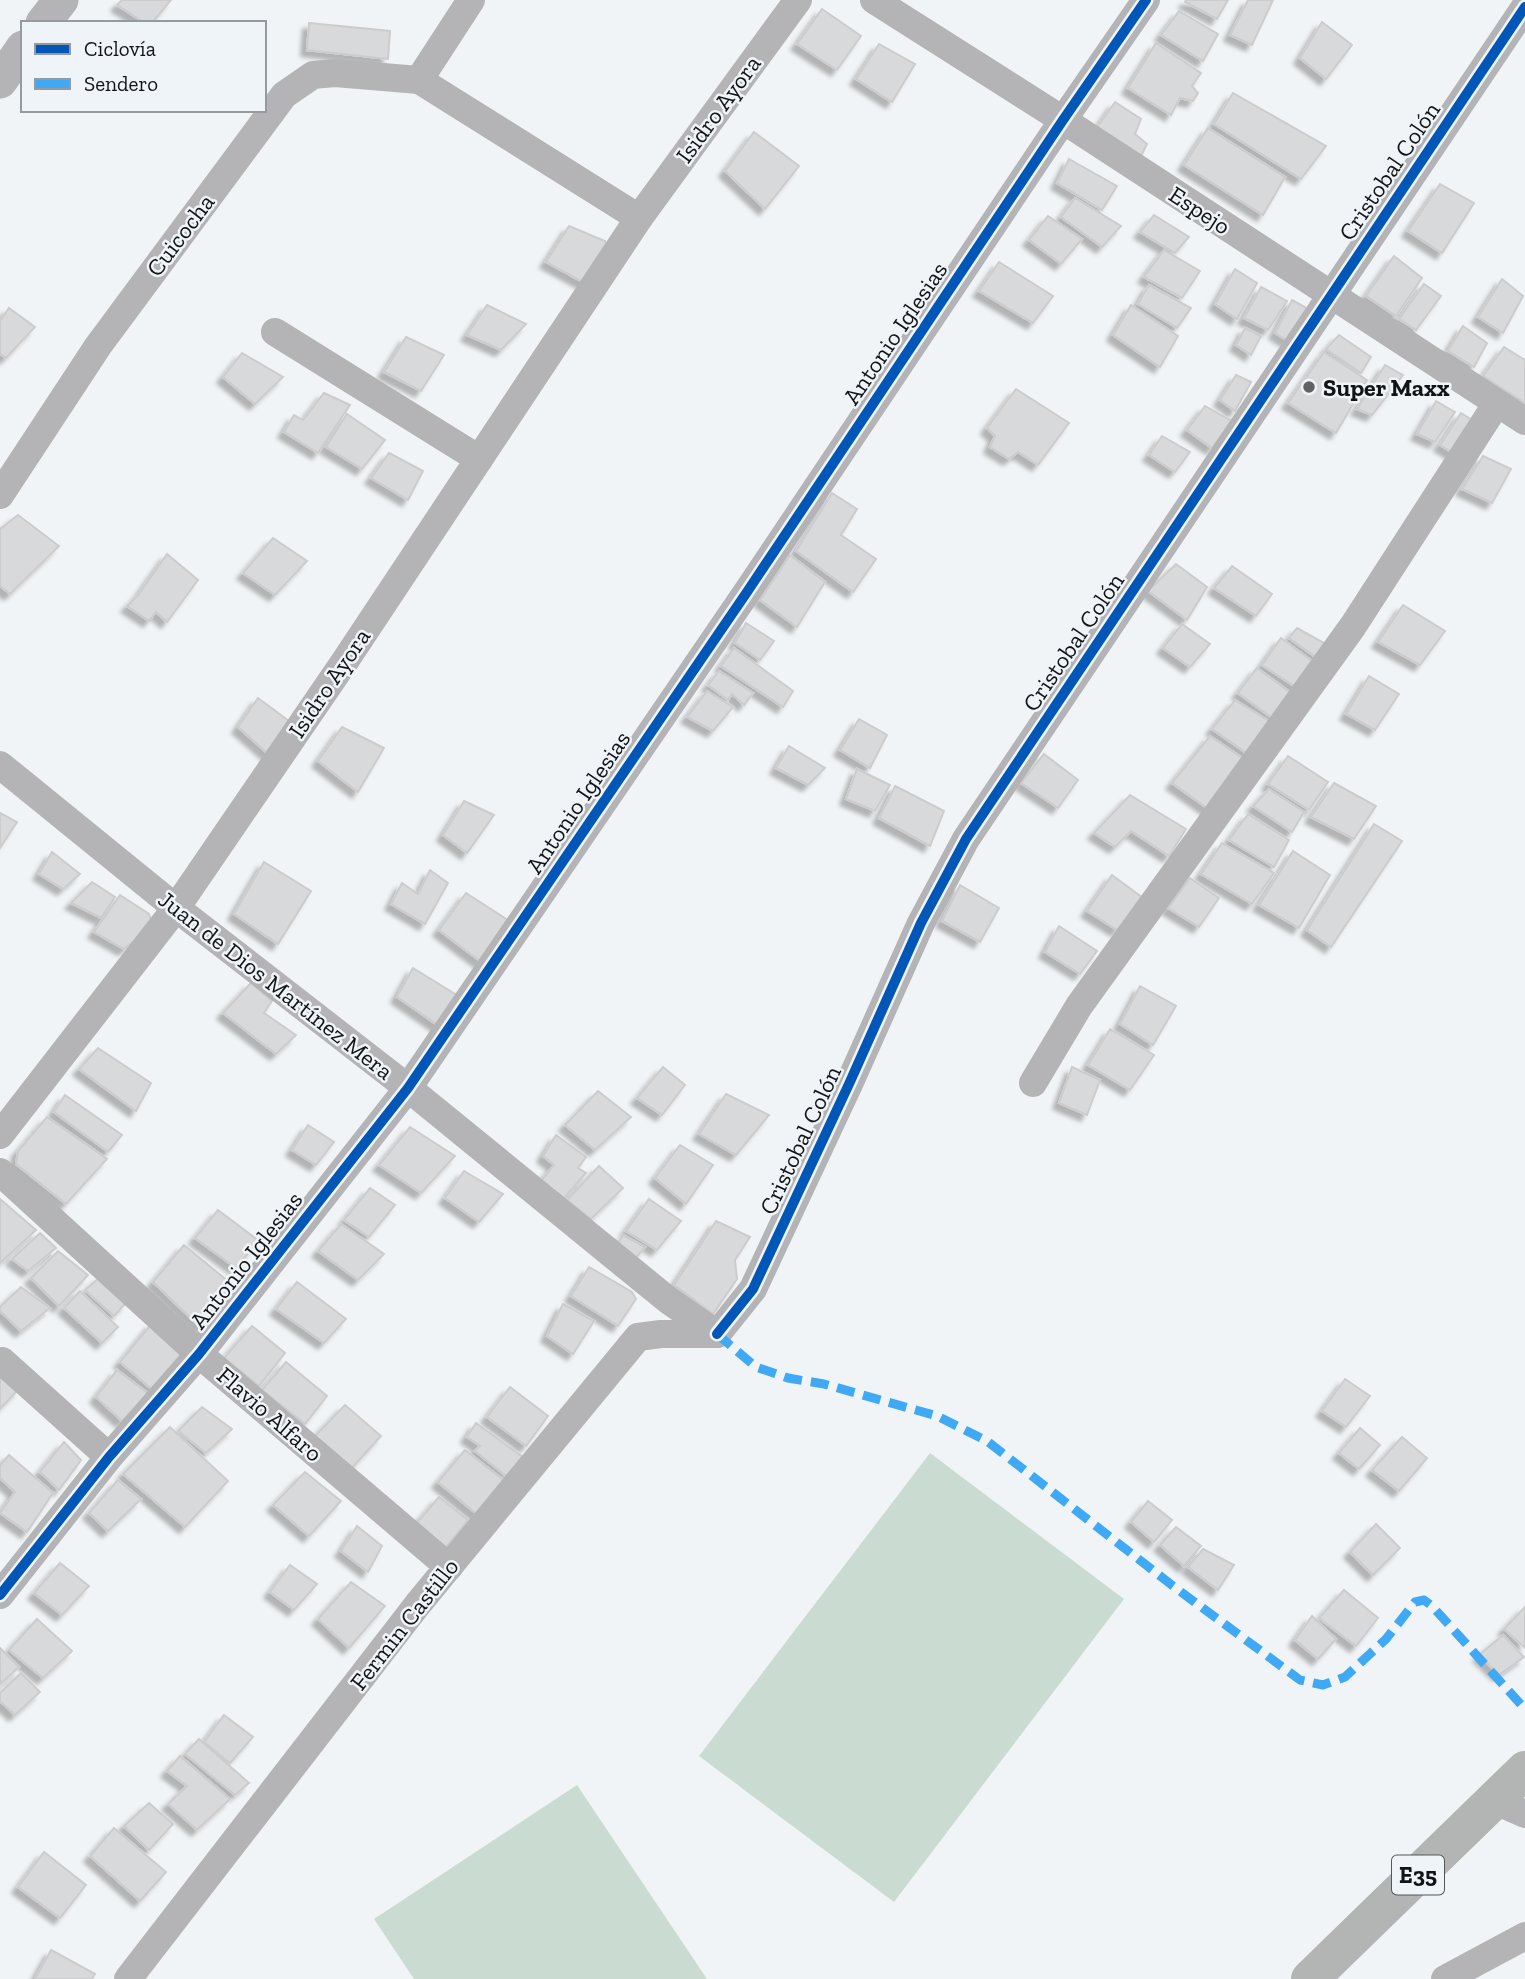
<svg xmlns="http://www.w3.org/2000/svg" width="1525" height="1979" font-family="'Zilla Slab',serif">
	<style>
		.green { fill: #cadcd2 }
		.building { fill: #d8d9da; stroke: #ccccce; stroke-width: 2; filter: url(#shadow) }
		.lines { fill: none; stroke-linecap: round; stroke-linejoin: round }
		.minor { stroke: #b4b3b5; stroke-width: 28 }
		.tertiary { stroke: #b4b3b5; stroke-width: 35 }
		.trunk { stroke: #b3b5b4; stroke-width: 38 }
		.quiet { stroke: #3fa9f5; stroke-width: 9; stroke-dasharray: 18 9; stroke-linecap: butt }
		.cycleway-casing { stroke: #eff4f8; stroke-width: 15 }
		.cycleway { stroke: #0057b8; stroke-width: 10 }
		.poi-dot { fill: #606263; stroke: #eff4f8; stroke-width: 2.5 }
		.labels { text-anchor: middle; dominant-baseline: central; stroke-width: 5; stroke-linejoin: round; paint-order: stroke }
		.shield { fill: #eff4f8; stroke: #545658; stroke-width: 2 }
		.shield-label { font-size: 23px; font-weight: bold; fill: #121314 }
		.street-label { font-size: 24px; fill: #121314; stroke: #eff4f8 }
		.poi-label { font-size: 24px; font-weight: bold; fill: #121314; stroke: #eff4f8; text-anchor: start }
	</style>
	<defs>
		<filter id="shadow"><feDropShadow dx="-6" dy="6" stdDeviation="2" flood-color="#0004"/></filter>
	</defs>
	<rect width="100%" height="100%" fill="#f1f4f6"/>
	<g class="green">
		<polygon points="930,1453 1124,1599 894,1902 699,1756"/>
		<polygon points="577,1785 707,1979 414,1979 374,1919"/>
	</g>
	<g class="building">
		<polygon points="122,0 171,0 152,23 145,23 117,5"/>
		<polygon points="1186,0 1228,0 1217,19 1185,2"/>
		<polygon points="1248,0 1273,0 1252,45 1230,35"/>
		<polygon points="822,9 861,36 837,70 797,44"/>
		<polygon points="1179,11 1218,34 1203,61 1161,35"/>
		<polygon points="1322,22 1352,45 1326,79 1300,58"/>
		<polygon points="309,23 390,31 388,59 307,50"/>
		<polygon points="1156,43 1201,73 1192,86 1198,93 1193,101 1180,98 1171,115 1128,88"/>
		<polygon points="879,44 915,64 892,102 856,79"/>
		<polygon points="1233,93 1326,146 1301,179 1214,124"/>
		<polygon points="1115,102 1141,119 1135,134 1147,144 1141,156 1096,129"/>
		<polygon points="1208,128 1285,177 1263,215 1184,165"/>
		<polygon points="754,132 799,166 765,209 725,171"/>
		<polygon points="1069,159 1117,186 1102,210 1057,183"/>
		<polygon points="1440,184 1474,203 1442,253 1408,231"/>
		<polygon points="1075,198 1121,226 1102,247 1061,217"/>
		<polygon points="1154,215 1189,237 1175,253 1140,232"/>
		<polygon points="1048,216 1082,239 1061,264 1029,240"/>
		<polygon points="569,226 605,241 611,254 590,286 546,262"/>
		<polygon points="1164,250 1200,271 1182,298 1144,277"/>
		<polygon points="1394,256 1422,278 1396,316 1366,296"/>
		<polygon points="999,262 1053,296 1033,323 979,291"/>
		<polygon points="1235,269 1257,283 1237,319 1215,304"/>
		<polygon points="1502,279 1523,296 1503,333 1478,317"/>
		<polygon points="1424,284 1441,296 1416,330 1399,319"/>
		<polygon points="1149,285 1191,308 1177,328 1138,304"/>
		<polygon points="1261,287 1287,301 1268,330 1244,318"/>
		<polygon points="1292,300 1314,312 1291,343 1275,333"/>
		<polygon points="487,305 526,324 501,350 467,335"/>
		<polygon points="1131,305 1178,336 1160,367 1113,335"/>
		<polygon points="9,308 35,327 6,358 0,354 0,321"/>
		<polygon points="1463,326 1487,343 1474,367 1448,351"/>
		<polygon points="1245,328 1261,336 1251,355 1236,345"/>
		<polygon points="1339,335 1371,357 1361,373 1326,349"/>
		<polygon points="406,337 444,355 421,391 384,372"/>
		<polygon points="1504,347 1525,360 1525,403 1483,376"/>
		<polygon points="1324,352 1367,380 1336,433 1288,403"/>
		<polygon points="242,353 283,377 255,404 223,377"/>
		<polygon points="1385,365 1403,375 1372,415 1357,409"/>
		<polygon points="1236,375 1251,382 1235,411 1220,400"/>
		<polygon points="1016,389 1069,423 1038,465 1018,452 1009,459 990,447 995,436 987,428"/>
		<polygon points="324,393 350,405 318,453 284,432 294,415 303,420"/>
		<polygon points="1436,401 1455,412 1435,442 1417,434"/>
		<polygon points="1205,406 1232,421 1212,448 1187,430"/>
		<polygon points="1461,413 1482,426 1459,457 1440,445"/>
		<polygon points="347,414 385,440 362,469 326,447"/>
		<polygon points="1162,436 1190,452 1175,472 1149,455"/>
		<polygon points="389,453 423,471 408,500 371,478"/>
		<polygon points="1483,456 1511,469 1492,503 1462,489"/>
		<polygon points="832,493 857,509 841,535 876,559 853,592 796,551"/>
		<polygon points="18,515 59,546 10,594 0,586 0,529"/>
		<polygon points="273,538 307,561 275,595 243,573"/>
		<polygon points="167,554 198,580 167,622 156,612 149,621 127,606 138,595"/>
		<polygon points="790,555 825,582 797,627 760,600"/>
		<polygon points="1176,564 1207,587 1187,620 1148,591"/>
		<polygon points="1232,566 1272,594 1256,616 1214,588"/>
		<polygon points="1403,605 1445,631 1420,665 1378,642"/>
		<polygon points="746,623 774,641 760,660 735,643"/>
		<polygon points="1182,624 1210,644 1190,667 1163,648"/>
		<polygon points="1297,628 1326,644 1317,658 1289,638"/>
		<polygon points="1281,638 1312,661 1297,688 1262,665"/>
		<polygon points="734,648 793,691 783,707 721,666"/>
		<polygon points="1257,668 1291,693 1275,720 1238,693"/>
		<polygon points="719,671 753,693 744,705 732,694 728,700 708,685"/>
		<polygon points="1369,676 1399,694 1375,730 1346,714"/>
		<polygon points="707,691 733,707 713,731 687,717"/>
		<polygon points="258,698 297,727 276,761 238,727"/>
		<polygon points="1235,700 1269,721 1248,754 1212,729"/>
		<polygon points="859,719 887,735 870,768 840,750"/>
		<polygon points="342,727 384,748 358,792 318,761"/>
		<polygon points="1210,736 1245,760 1210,810 1172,783"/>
		<polygon points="789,746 825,768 808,785 776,768"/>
		<polygon points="1044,754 1078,780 1058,808 1021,783"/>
		<polygon points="1288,756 1328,782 1309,810 1268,784"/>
		<polygon points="857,769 890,785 875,811 846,799"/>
		<polygon points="1334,783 1376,806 1354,839 1311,817"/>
		<polygon points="895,786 944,811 930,846 879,818"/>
		<polygon points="1269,789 1304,812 1292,832 1253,806"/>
		<polygon points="1130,795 1186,829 1169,856 1131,831 1115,847 1094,833"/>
		<polygon points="464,801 494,815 467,853 443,835"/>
		<polygon points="0,813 17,822 0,848"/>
		<polygon points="1248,814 1289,840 1274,867 1229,840"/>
		<polygon points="1374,824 1402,841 1331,947 1307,930"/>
		<polygon points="1222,843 1274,873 1252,904 1201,874"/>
		<polygon points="1293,851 1330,875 1299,928 1259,905"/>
		<polygon points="52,852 80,874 63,889 39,874"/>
		<polygon points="264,862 311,891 278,944 234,914"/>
		<polygon points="430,870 448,883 425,924 391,904 402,883 418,894"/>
		<polygon points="1112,875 1143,898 1117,930 1087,911"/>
		<polygon points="1190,878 1219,898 1199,927 1168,908"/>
		<polygon points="92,882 115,897 101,918 71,903"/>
		<polygon points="960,885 999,908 980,942 942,921"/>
		<polygon points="466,893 514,924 481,962 439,930"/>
		<polygon points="120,895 149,914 153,926 124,949 94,932"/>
		<polygon points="1059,926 1097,951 1080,974 1045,952"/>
		<polygon points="413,968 460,997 439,1026 397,997"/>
		<polygon points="251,983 272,1001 264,1013 296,1035 276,1054 223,1013"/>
		<polygon points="1140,986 1176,1006 1153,1045 1120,1024"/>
		<polygon points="1110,1029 1154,1055 1130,1090 1088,1065"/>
		<polygon points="98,1048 151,1083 136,1111 79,1069"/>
		<polygon points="663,1067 685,1085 662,1115 637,1098"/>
		<polygon points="1072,1067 1100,1080 1087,1115 1059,1103"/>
		<polygon points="598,1091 631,1117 595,1150 565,1125"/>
		<polygon points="726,1094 769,1115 736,1155 699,1134"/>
		<polygon points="65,1095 122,1135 108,1152 54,1112"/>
		<polygon points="47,1117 107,1159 66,1204 16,1164 18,1151"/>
		<polygon points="308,1125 334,1142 316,1165 292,1150"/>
		<polygon points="410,1127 455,1156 421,1193 379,1165"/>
		<polygon points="556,1135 586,1157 578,1168 586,1173 564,1198 541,1181 554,1165 543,1156"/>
		<polygon points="680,1145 713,1165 686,1204 655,1178"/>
		<polygon points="599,1166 623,1188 591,1219 567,1200"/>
		<polygon points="464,1171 503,1194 479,1222 445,1198"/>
		<polygon points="370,1188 395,1205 369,1237 344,1220"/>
		<polygon points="0,1199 36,1230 0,1263"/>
		<polygon points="649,1199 681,1221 657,1250 626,1231"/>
		<polygon points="218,1210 259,1241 236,1268 195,1238"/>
		<polygon points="716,1221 750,1237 735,1260 737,1279 713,1314 674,1285"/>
		<polygon points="341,1224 384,1254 358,1280 318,1251"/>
		<polygon points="40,1233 56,1248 28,1271 12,1259"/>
		<polygon points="623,1235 645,1247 634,1260 615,1248"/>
		<polygon points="184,1245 240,1291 202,1329 153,1282"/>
		<polygon points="58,1251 88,1275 59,1306 31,1278"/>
		<polygon points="589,1267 632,1292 636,1299 618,1326 571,1296"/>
		<polygon points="100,1277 126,1303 114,1316 85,1290"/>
		<polygon points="297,1282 346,1319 324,1343 276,1309"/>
		<polygon points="21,1287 50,1308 21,1331 0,1311 0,1307"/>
		<polygon points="80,1291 118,1327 102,1343 64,1308"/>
		<polygon points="563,1304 594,1321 573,1354 547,1336"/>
		<polygon points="152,1323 185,1353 154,1391 120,1362"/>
		<polygon points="252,1326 285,1353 259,1386 224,1358"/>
		<polygon points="286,1362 327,1396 305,1424 262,1390"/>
		<polygon points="117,1370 149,1394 122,1421 96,1397"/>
		<polygon points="0,1375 19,1389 0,1409"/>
		<polygon points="1345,1379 1370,1396 1346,1427 1322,1411"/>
		<polygon points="510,1387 548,1416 526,1446 487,1417"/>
		<polygon points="345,1405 381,1436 350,1470 314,1437"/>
		<polygon points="202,1407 232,1429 206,1453 178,1431"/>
		<polygon points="476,1423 523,1457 506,1476 475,1451 480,1446 467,1437"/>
		<polygon points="170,1427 228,1481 185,1527 123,1474"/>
		<polygon points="1360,1428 1380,1445 1359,1469 1339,1453"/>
		<polygon points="1402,1437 1427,1458 1399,1491 1372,1470"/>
		<polygon points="64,1442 81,1460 59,1490 40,1472"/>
		<polygon points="465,1450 506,1482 478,1515 438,1482"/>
		<polygon points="9,1455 53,1493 27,1532 0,1513 15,1492 0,1478 0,1465"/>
		<polygon points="305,1472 341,1501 309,1536 273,1505"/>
		<polygon points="118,1480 141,1499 108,1531 89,1513"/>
		<polygon points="439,1497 468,1520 444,1550 414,1526"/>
		<polygon points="1148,1501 1172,1520 1154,1542 1131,1522"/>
		<polygon points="1376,1524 1400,1548 1373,1575 1350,1552"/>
		<polygon points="357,1526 382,1546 368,1572 341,1551"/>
		<polygon points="1176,1527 1201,1546 1184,1566 1160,1545"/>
		<polygon points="1203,1549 1234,1565 1218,1590 1188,1567"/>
		<polygon points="60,1563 89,1586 62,1615 34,1593"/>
		<polygon points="290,1565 317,1584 294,1610 270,1592"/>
		<polygon points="351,1582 385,1606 349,1648 318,1619"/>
		<polygon points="1344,1590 1378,1618 1356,1646 1319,1618"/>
		<polygon points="1525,1607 1525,1648 1504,1629"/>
		<polygon points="1312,1616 1336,1639 1318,1659 1295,1640"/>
		<polygon points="37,1619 72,1651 43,1678 9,1650"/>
		<polygon points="1503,1635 1524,1657 1499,1675 1479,1655"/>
		<polygon points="0,1648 19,1667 0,1684"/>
		<polygon points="21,1673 40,1692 15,1715 0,1701 0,1693"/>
		<polygon points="224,1715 253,1737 230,1763 204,1742"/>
		<polygon points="199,1739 249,1783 235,1795 185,1754"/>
		<polygon points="180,1756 230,1799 197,1830 168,1804 187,1786 167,1771"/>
		<polygon points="149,1803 173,1824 149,1850 124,1826"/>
		<polygon points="114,1828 166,1872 140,1901 90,1856"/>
		<polygon points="44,1852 86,1885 60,1918 18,1887"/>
		<polygon points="51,1950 95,1974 92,1979 35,1979"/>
	</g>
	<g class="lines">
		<g class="minor">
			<polyline points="874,0 1063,120 1525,421"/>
			<polyline points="419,80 471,0"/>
			<polyline points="275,332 479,459"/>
			<polyline points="0,495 98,346 284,95 313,75 335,73 419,80 639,218 798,0"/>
			<polyline points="0,765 176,908 408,1088 668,1300 717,1334"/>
			<polyline points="1033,1083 1079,1006 1353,626 1497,403"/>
			<polyline points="0,1135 176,908 345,661 639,218"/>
			<polyline points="0,1172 199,1354 449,1567"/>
			<polyline points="717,1334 753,1289 849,1084 921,923 966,839 1525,7"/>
			<polyline points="2,1361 109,1457"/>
			<polyline points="0,1595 109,1457 199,1354 408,1088 747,592 1063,120 1146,0"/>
			<polyline points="1493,1800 1525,1814"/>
			<polyline points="128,1979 418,1604 638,1337 661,1334 717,1334"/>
			<polyline points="1445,1979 1525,1936"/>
		</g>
		<g class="tertiary">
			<polyline points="43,23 61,0"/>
			<polyline points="0,81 23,48"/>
		</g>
		<polyline class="trunk" points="1310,1979 1525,1770"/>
		<polyline class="quiet" points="717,1334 756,1367 788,1378 824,1384 937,1416 987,1441 1173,1586 1300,1680 1323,1685 1345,1677 1386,1639 1415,1602 1424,1600 1432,1606 1525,1709"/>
		<defs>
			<g id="cycleway">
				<polyline points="717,1334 753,1289 849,1084 921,923 966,839 1525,7"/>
				<polyline points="0,1595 109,1457 199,1354 408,1088 747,592 1063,120 1146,0"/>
			</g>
		</defs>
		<use href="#cycleway" class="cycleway-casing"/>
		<use href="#cycleway" class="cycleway"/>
	</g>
	<circle class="poi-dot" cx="1309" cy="387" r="7"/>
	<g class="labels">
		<rect class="shield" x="1392" y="1855.5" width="52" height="39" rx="5"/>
		<g class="shield-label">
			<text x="1418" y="1875">E35</text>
		</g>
		<g class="street-label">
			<text transform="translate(718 109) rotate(-54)">Isidro Ayora</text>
			<text transform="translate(1389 171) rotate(-56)">Cristobal Colón</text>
			<text transform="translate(1200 210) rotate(33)">Espejo</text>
			<text transform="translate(180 235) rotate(-53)">Cuicocha</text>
			<text transform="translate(895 333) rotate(-56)">Antonio Iglesias</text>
			<text transform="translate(1073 642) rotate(-56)">Cristobal Colón</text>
			<text transform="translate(329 683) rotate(-56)">Isidro Ayora</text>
			<text transform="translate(578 802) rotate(-56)">Antonio Iglesias</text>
			<text transform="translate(276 985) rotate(38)">Juan de Dios Martínez Mera</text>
			<text transform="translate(800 1140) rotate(-65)">Cristobal Colón</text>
			<text transform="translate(246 1260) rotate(-52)">Antonio Iglesias</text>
			<text transform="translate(270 1414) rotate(41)">Flavio Alfaro</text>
			<text transform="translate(404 1624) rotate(-52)">Fermin Castillo</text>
		</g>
		<g class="poi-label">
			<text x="1323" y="387">Super Maxx</text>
		</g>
	</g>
	<rect x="21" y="21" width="245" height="91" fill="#eff4f8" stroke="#979a9d" stroke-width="2"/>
	<rect x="35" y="44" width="35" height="10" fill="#0057b8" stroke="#979a9d" stroke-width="2"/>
	<text x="84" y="56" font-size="21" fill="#121314">Ciclovía</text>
	<rect x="35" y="79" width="35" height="10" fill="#3fa9f5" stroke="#979a9d" stroke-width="2"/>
	<text x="84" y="91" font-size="21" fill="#121314">Sendero</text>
</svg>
